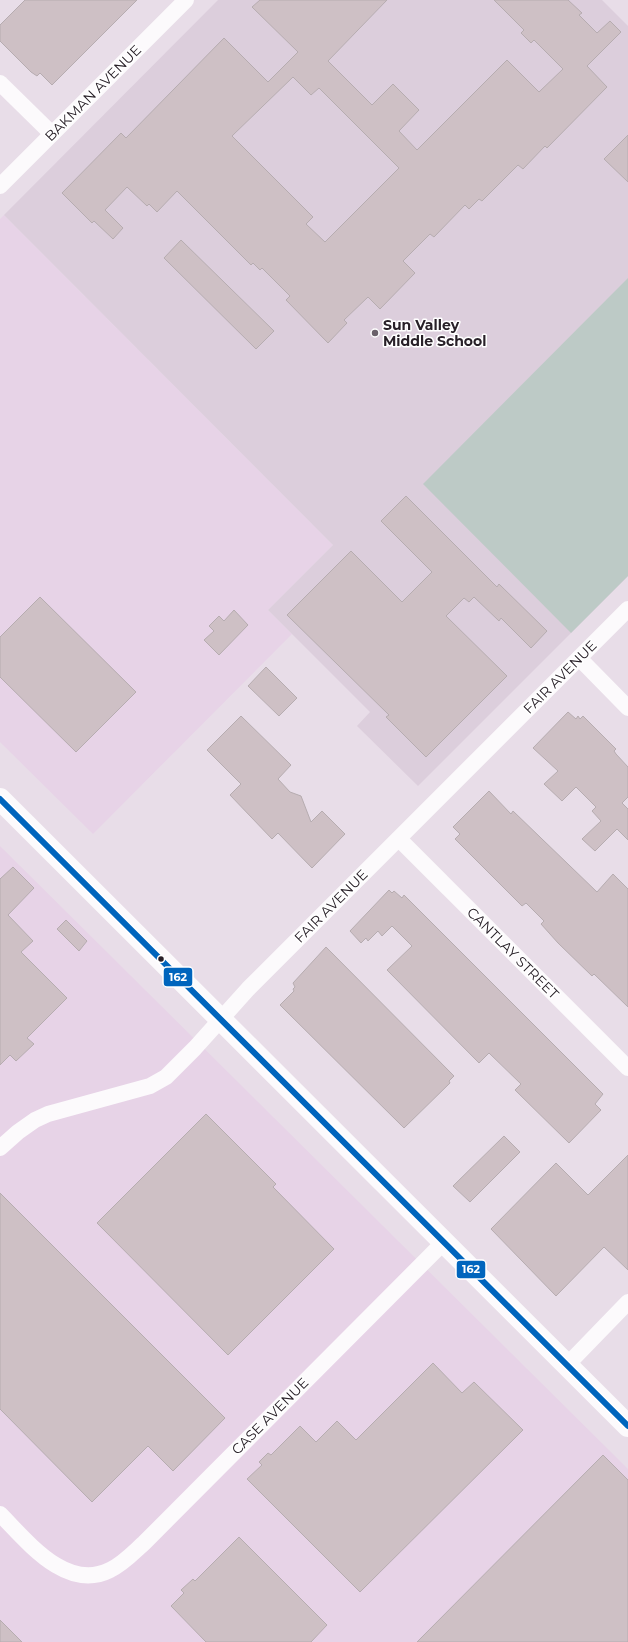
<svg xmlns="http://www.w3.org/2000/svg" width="628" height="1642" font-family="Montserrat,sans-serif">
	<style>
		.built { fill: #e7d3e7 }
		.education { fill: #dccedc }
		.green { fill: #bdcac6 }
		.building { fill: #cec0c5; stroke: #b6acb0; fill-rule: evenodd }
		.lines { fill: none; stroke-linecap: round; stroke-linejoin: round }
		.minor { stroke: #fcfafc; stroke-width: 16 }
		.primary { stroke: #fcfafc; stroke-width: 22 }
		.bus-1-casing { stroke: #fff; stroke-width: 9 }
		.bus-1 { stroke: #0065bd; stroke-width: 6 }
		.poi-dot { fill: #6b626b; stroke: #fff; stroke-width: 1.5 }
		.bus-dot { fill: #282028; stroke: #fff; stroke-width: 1.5 }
		.labels { text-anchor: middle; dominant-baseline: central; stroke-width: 3; stroke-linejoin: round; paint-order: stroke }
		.street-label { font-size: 14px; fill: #282028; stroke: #fff }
		.poi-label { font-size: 14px; font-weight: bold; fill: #282028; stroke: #fff; text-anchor: start }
		.line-badge { stroke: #fff; stroke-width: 1.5 }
		.badge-label { font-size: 11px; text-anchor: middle; font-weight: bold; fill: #fff }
	</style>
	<rect width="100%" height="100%" fill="#e8dde8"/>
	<g class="built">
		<polygon points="4,215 333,545 268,610 292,634 93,834 0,742 0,219"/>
		<polygon points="0,846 628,1469 628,1642 0,1642"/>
	</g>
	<polygon class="education" points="218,0 602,0 628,26 628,576 418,786 357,726 370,712 268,610 333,545 4,215"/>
	<polygon class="green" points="628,278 628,576 571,633 423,484"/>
	<g class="building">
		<polygon points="25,0 137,0 52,85 40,73 37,76 31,72 0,41 0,25"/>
		<path d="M260 0H387L328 61 372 105 393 84 419 110 399 131 417 150 507 60 539 92 563 69 534 40 531 43 521 33 524 30 494 0H568L582 13 579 15 597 33 610 21 621 32 587 66 607 87 547 148 545 146 523 169 518 165 482 201 479 199 469 209 465 205 434 237 430 234 403 261 415 273 380 309 368 297 344 320 347 323 328 343 286 300 290 296 262 268 260 270 253 263 251 265 177 191 157 212 149 204 147 206 127 187 105 210 123 228 113 239 94 221 92 223 62 193 121 133 126 138 224 38 268 82 298 52 252 7ZM293 77 311 95 319 88 399 168 325 242 306 224 313 217 232 136Z"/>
		<polygon points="628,135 628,182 604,159"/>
		<polygon points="181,240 274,331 256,349 164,258"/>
		<polygon points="406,496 497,587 499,584 547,631 531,648 501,618 499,621 474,597 469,602 464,598 446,616 507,676 426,757 386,717 389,715 287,615 351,551 402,602 432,572 381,521"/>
		<polygon points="40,597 136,692 76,752 0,677 0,637"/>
		<polygon points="234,610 248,625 219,655 204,640 214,631 209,626 219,616 224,621"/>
		<polygon points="266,667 297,698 279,716 248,686"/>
		<polygon points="568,712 576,719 578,716 580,719 583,716 616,749 614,751 616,754 628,767 628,797 622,803 628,809 628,840 617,829 595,851 582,839 601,821 592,811 596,807 576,787 562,801 544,784 558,771 533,748"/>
		<polygon points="241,716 291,765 278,779 290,792 301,796 311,822 322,811 345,834 312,868 278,833 272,839 230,795 241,784 207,750"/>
		<polygon points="489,791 511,814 513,811 597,892 613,874 628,889 628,1007 594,974 592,976 558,943 541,924 544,921 526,903 522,906 455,839 460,834 453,827"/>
		<polygon points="13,867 34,888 8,915 33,941 21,952 67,998 27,1038 34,1044 16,1061 10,1055 0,1065 0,879"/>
		<polygon points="389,890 392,893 394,891 402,898 404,895 603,1094 595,1104 601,1110 569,1143 515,1090 521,1084 489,1053 479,1063 387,970 412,946 392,926 382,936 378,931 368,941 366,938 361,943 350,931"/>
		<polygon points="66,920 87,941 79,951 57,929"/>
		<polygon points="326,947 454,1076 449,1081 450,1083 404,1128 280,1005 294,991 293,989 295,987 293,983"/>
		<polygon points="206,1114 276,1184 273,1187 334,1249 228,1355 97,1223"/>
		<polygon points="504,1136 520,1152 470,1202 453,1186"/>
		<polygon points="628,1155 628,1270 604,1247 556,1296 491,1229 556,1163 588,1195"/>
		<polygon points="0,1193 225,1418 173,1471 148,1446 92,1502 0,1409"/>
		<polygon points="433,1363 462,1393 474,1382 523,1430 360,1592 247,1479 262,1465 259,1462 268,1453 271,1455 300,1426 316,1442 337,1421 356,1440"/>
		<polygon points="603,1455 628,1480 628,1642 417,1642"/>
		<polygon points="239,1537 327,1625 311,1642 206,1642 171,1606 184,1593 181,1590 193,1579 195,1581"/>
		<polygon points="0,1620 22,1642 0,1642"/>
	</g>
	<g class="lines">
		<g class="minor">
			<polyline points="0,83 52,134"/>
			<polyline points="0,186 186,0"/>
			<polyline points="579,658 628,708"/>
			<polyline points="399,839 628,1068"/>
			<polyline points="0,1148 18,1132 35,1120 48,1114 150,1086 166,1077 195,1048 248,989 628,609"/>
			<polyline points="567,1365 628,1302"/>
			<path d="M0 1514C27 1541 66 1592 110 1570 123 1564 133 1553 144 1543L443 1243"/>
		</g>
		<polyline class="primary" points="0,799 628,1426"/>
		<defs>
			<polyline id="bus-1" points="0,799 628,1426"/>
		</defs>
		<use href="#bus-1" class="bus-1-casing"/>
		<use href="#bus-1" class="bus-1"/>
	</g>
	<circle class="poi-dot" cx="375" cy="333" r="4"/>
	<circle class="bus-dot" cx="161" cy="959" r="3.5"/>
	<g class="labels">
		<g class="street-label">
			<text transform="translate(93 93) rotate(-45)">BAKMAN AVENUE</text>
			<text transform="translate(560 677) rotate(-45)">FAIR AVENUE</text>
			<text transform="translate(331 906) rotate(-45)">FAIR AVENUE</text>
			<text transform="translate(513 953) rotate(45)">CANTLAY STREET</text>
			<text transform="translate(270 1416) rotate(-45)">CASE AVENUE</text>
		</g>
		<g class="poi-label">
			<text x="383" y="325">Sun Valley<tspan x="383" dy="16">Middle School</tspan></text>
		</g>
	</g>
	<g class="line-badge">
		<rect x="163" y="967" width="30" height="20" rx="4" fill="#0065bd"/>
		<rect x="456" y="1260" width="30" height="19" rx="4" fill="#0065bd"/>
	</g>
	<g class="badge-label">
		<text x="178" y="981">162</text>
		<text x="471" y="1273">162</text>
	</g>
</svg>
